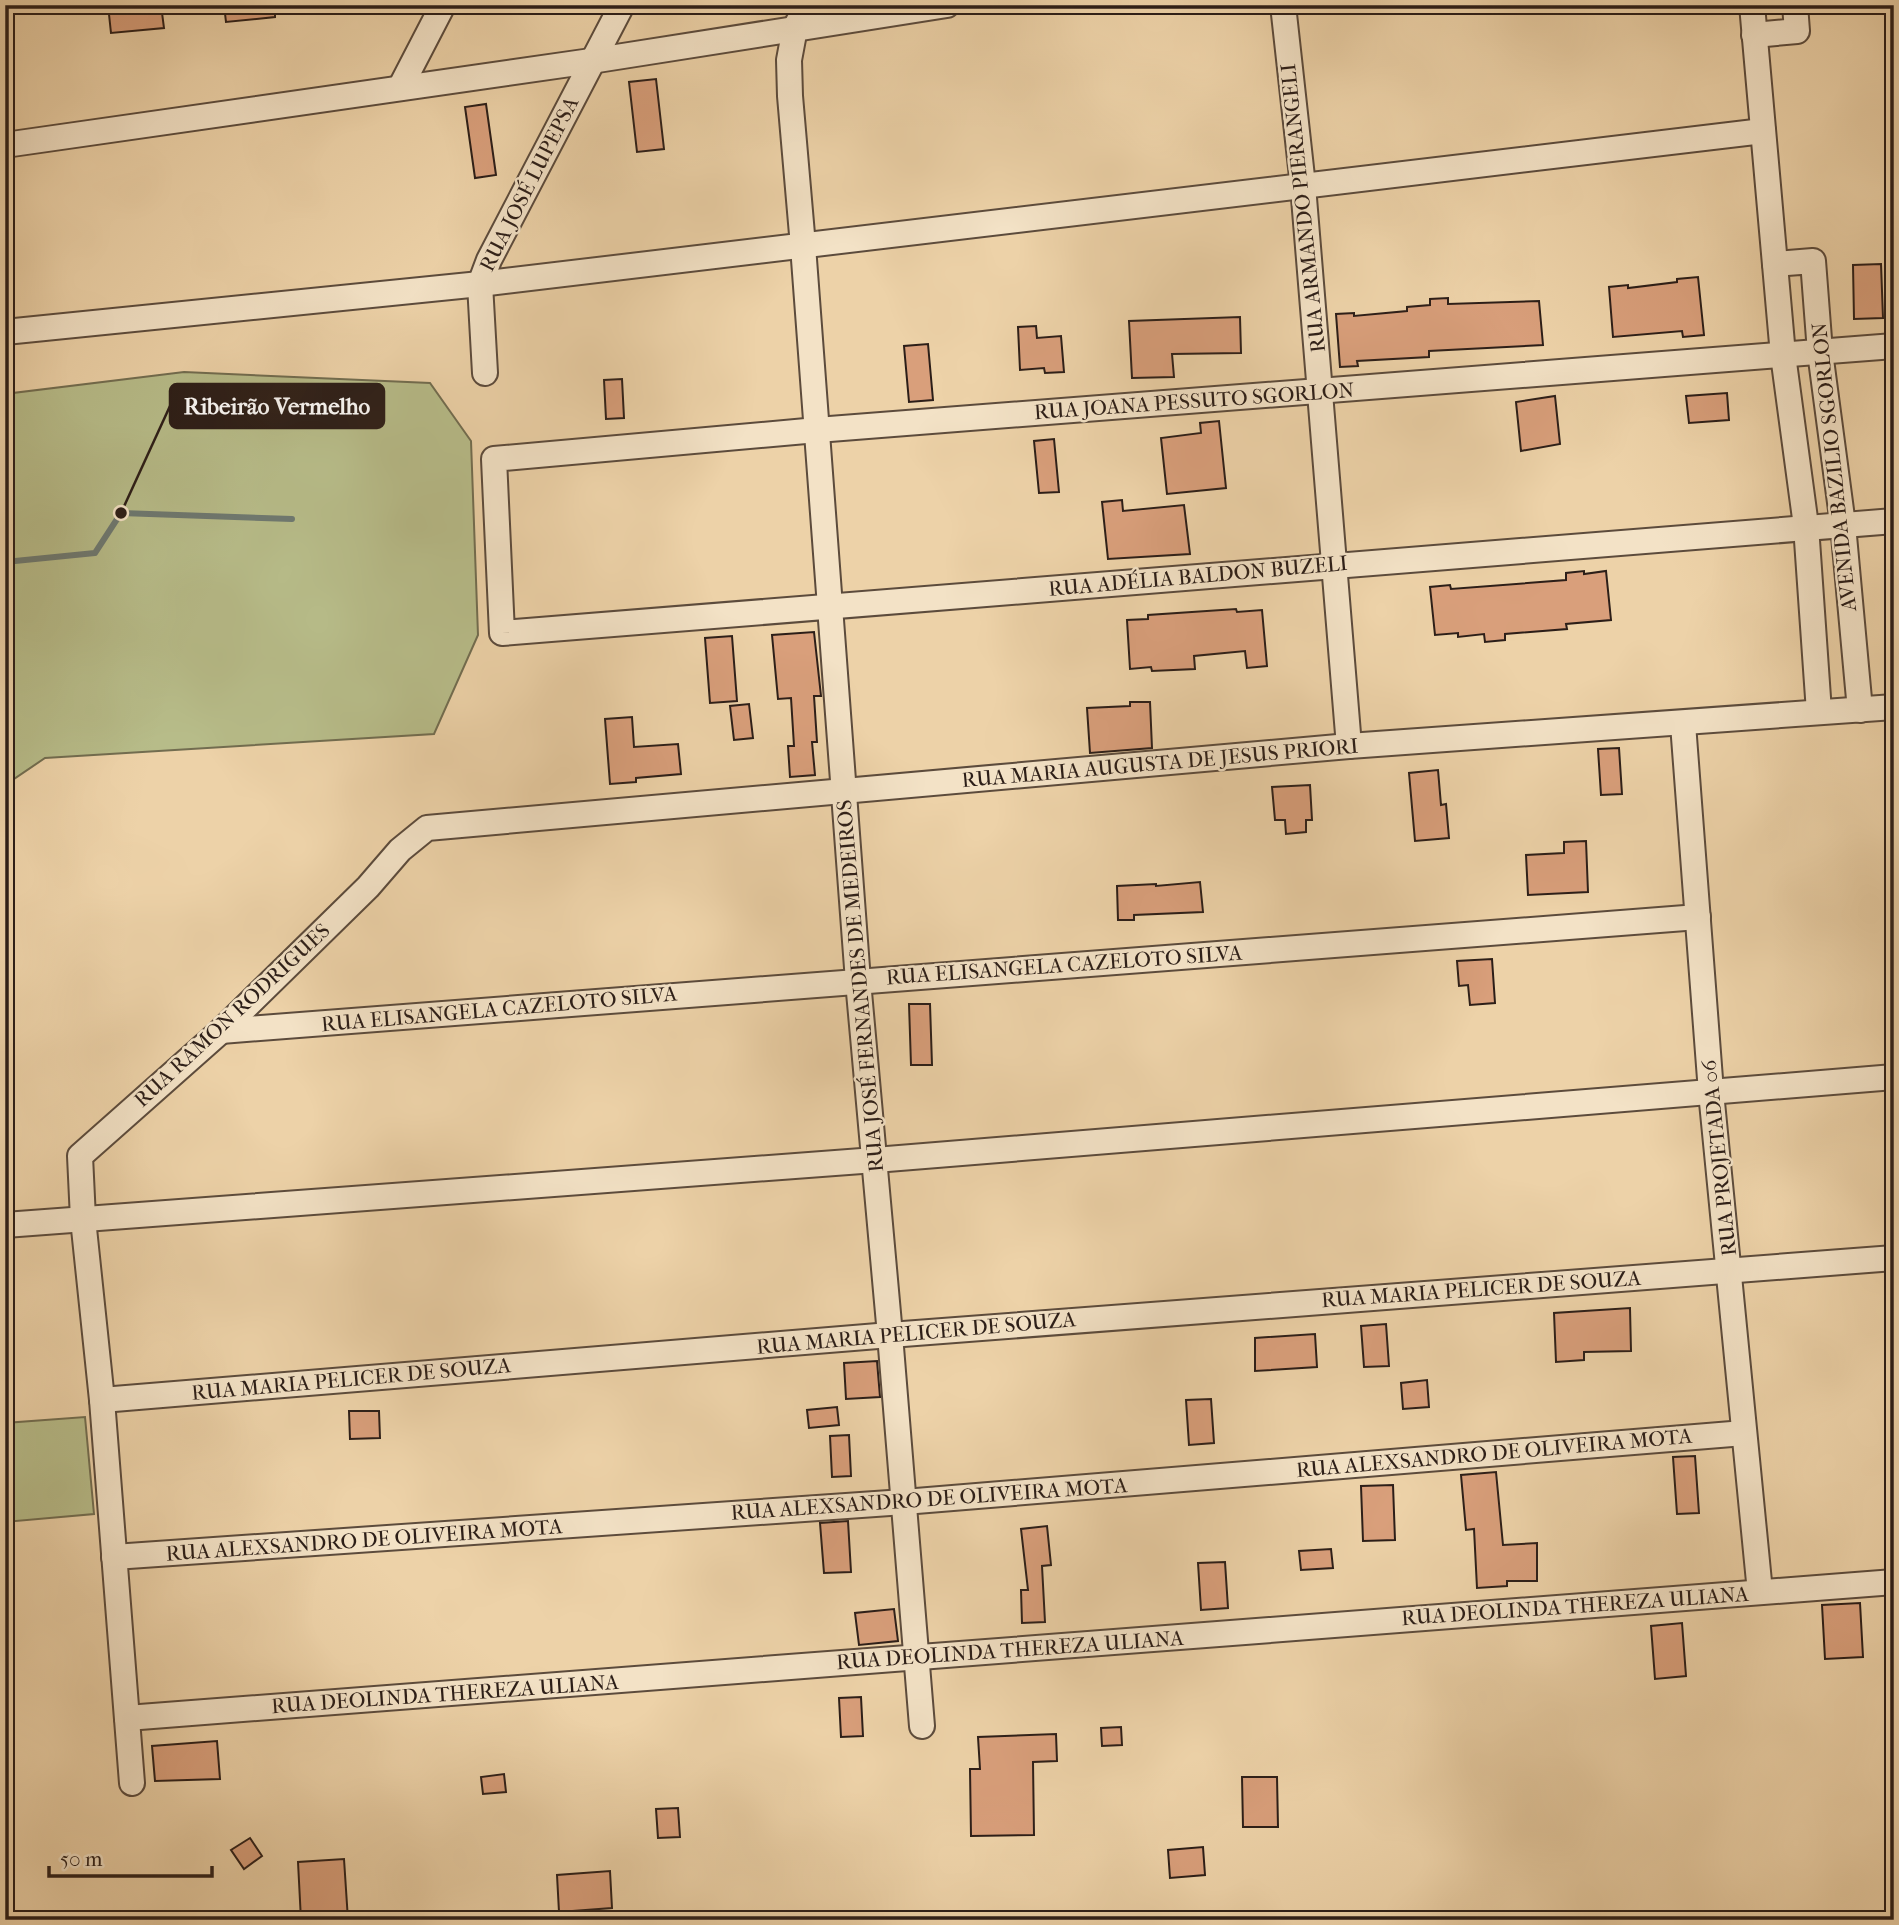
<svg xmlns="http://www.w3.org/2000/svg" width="1899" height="1925" font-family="'IM FELL French Canon',serif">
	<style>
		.green { fill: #b7bc89; stroke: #726d50; stroke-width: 2 }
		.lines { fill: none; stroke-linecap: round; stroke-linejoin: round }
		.stream { stroke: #6e7971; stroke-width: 6 }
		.building { fill: #d99f7b; stroke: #2c1e18; stroke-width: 2 }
		.street-casing { stroke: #5c4b3c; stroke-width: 28 }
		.street { stroke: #f3e2c6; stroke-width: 24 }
		.labels { text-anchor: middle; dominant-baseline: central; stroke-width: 5; stroke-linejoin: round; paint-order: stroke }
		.street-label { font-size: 21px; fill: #2c1e18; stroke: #f3e2c6 }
		.leader { fill: none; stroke: #2c1e18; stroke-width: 2.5 }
		.callout-dot { fill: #2c1e18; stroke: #f3e2c6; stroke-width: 2.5 }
		.callout { fill: #2c1e18; stroke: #2c1e18; stroke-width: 2.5 }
		.callout-label { font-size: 23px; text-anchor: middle; font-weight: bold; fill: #fff }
	</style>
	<rect width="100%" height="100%" fill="#edd2a8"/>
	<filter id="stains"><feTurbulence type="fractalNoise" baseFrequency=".00286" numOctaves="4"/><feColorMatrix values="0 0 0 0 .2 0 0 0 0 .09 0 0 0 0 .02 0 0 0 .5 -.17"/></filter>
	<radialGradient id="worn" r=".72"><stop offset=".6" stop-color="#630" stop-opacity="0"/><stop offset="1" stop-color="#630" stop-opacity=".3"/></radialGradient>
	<g class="green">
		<polygon points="184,372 430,383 471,441 478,635 434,734 45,758 5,785 5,394"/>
		<polygon points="85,1417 94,1514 5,1522 5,1423"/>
	</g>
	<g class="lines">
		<polyline class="stream" points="5,562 95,553 121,513 292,519"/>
	</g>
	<g class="building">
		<polygon points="108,5 161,5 164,28 111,33"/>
		<polygon points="224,5 275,5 275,17 226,22"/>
		<polygon points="656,79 664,149 637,152 629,82"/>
		<polygon points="486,104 496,175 475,178 465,107"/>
		<polygon points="1881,264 1883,318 1854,319 1853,265"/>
		<polygon points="1698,277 1704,335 1683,337 1682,331 1613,337 1609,287 1628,285 1628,288 1677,282 1677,279"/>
		<polygon points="1448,298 1448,304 1539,301 1543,345 1429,351 1429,357 1357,361 1358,366 1340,367 1336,314 1354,313 1354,316 1407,311 1407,307 1430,305 1430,299"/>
		<polygon points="1240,317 1241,353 1172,354 1174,377 1132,378 1129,321"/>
		<polygon points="1036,326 1037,338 1061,336 1064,372 1045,373 1044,368 1020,370 1018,327"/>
		<polygon points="928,344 933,400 909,402 904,346"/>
		<polygon points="622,379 624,418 606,419 604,380"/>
		<polygon points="1727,393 1729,420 1689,423 1686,396"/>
		<polygon points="1555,396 1560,444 1521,451 1516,402"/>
		<polygon points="1219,421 1226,488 1167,494 1161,438 1201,433 1200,423"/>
		<polygon points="1054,439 1059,492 1039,493 1034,441"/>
		<polygon points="1122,500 1123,511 1184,505 1190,554 1108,559 1102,502"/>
		<polygon points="1584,571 1584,574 1606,571 1611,620 1566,624 1567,629 1505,634 1505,640 1485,642 1484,634 1458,637 1458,633 1435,635 1430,587 1450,585 1451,589 1566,580 1566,573"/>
		<polygon points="1236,609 1237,612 1262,610 1267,666 1247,668 1245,651 1194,656 1195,669 1152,671 1151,667 1130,669 1127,620 1148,619 1148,615"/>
		<polygon points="814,632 821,696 814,696 817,742 812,742 815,775 790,777 788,746 794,746 791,698 778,699 772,635"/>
		<polygon points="732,636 737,701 710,703 705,638"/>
		<polygon points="1130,702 1150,702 1152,748 1090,753 1087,708 1130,706"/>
		<polygon points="749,704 753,738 734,740 730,706"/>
		<polygon points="632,717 634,747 678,744 681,774 636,778 636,782 610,784 605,719"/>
		<polygon points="1619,748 1622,794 1601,795 1598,749"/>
		<polygon points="1438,770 1441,805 1446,804 1449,838 1415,841 1409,773"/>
		<polygon points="1310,785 1312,820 1306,820 1306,832 1286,834 1285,820 1275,820 1272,787"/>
		<polygon points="1586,841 1588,892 1528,895 1526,855 1564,853 1564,842"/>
		<polygon points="1200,882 1203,912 1134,915 1134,920 1118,920 1117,886 1156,884 1156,886"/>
		<polygon points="1492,959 1495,1003 1470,1005 1468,985 1459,986 1457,961"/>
		<polygon points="909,1004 930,1004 932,1065 911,1065"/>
		<polygon points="1630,1308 1631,1351 1584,1352 1584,1360 1556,1362 1554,1313"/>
		<polygon points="1386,1324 1389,1366 1364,1367 1361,1326"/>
		<polygon points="1315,1334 1317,1367 1255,1371 1255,1338"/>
		<polygon points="877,1361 880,1397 846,1399 844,1363"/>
		<polygon points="1427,1380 1429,1407 1403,1409 1401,1383"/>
		<polygon points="1211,1399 1214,1443 1189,1445 1186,1400"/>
		<polygon points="837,1407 839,1425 809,1428 807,1410"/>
		<polygon points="349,1411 379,1411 380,1438 350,1439"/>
		<polygon points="849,1435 851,1476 832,1477 830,1436"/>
		<polygon points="1695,1456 1699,1513 1677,1514 1673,1457"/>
		<polygon points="1496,1472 1503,1545 1537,1543 1537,1581 1507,1581 1507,1586 1477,1588 1474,1529 1466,1530 1461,1475"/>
		<polygon points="1393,1485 1395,1540 1363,1541 1361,1486"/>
		<polygon points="848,1521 851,1572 824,1573 820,1523"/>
		<polygon points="1047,1526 1051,1565 1042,1566 1045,1622 1022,1623 1021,1590 1028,1590 1021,1529"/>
		<polygon points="1331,1549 1333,1568 1301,1570 1299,1551"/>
		<polygon points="1225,1562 1228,1608 1201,1610 1198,1563"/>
		<polygon points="1860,1603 1863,1657 1825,1659 1822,1605"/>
		<polygon points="894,1609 898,1641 859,1645 855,1613"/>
		<polygon points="1682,1623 1686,1676 1655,1679 1651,1626"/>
		<polygon points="861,1697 863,1736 841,1737 839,1698"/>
		<polygon points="1121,1727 1122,1745 1102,1746 1101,1728"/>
		<polygon points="1056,1734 1057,1761 1033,1762 1034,1835 971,1836 970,1769 980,1769 978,1737"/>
		<polygon points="217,1741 220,1779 155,1781 152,1746"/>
		<polygon points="504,1774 506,1792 483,1794 481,1777"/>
		<polygon points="1242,1777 1277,1777 1278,1827 1243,1827"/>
		<polygon points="678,1808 680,1837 658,1838 656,1809"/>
		<polygon points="250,1838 262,1856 244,1869 231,1850"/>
		<polygon points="1203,1847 1205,1875 1170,1878 1168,1850"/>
		<polygon points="344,1859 348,1920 301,1920 298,1862"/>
		<polygon points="610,1871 612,1908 559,1912 557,1875"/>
	</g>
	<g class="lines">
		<defs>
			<g id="street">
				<polyline points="807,5 795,28 789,60 790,96 803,246 858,981 890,1335 922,1726"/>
				<polyline points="1283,5 1303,186 1349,746"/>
				<polyline points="1752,5 1783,355 1806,526 1819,712"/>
				<polyline points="1754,35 1797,31 1795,5"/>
				<polyline points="400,88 443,5"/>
				<polyline points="5,145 591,61 947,5"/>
				<polyline points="1775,264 1813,261 1820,352 1843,525 1860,710"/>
				<polyline points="5,332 480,284 1763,131"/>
				<polyline points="1894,346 817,430 494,459 502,633 1894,521"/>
				<polyline points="485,373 480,284 489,260 622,5"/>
				<polyline points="1683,724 1711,1092 1760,1592"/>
				<polyline points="221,1031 1698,917"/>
				<polyline points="5,1225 875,1160 1894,1077"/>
				<polyline points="102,1400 890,1335 1894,1258"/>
				<polyline points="114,1557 904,1502 1744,1433"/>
				<polyline points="127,1718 1894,1582"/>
				<polyline points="132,1783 102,1400 83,1219 80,1156 221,1031 368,887 400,850 427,828 1349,746 1894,707"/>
			</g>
		</defs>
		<use href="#street" class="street-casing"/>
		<use href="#street" class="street"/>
	</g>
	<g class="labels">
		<g class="street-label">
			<text transform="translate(529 184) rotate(-63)">RUA JOSÉ LUPEPSA</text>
			<text transform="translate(1303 208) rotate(-96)">RUA ARMANDO PIERANGELI</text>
			<text transform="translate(1194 401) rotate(-4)">RUA JOANA PESSUTO SGORLON</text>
			<text transform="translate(1834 467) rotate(-96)">AVENIDA BAZILIO SGORLON</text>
			<text transform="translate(1198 576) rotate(-5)">RUA ADÉLIA BALDON BUZELI</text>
			<text transform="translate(1160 763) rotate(-5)">RUA MARIA AUGUSTA DE JESUS PRIORI</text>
			<text transform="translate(1064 965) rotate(-4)">RUA ELISANGELA CAZELOTO SILVA</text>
			<text transform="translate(860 986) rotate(-95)">RUA JOSÉ FERNANDES DE MEDEIROS</text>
			<text transform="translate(499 1009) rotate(-5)">RUA ELISANGELA CAZELOTO SILVA</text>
			<text transform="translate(232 1015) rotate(-43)">RUA RAMON RODRIGUES</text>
			<text transform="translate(1719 1158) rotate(-96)">RUA PROJETADA 06</text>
			<text transform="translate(1481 1289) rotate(-4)">RUA MARIA PELICER DE SOUZA</text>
			<text transform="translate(916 1333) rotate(-5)">RUA MARIA PELICER DE SOUZA</text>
			<text transform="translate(351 1379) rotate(-5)">RUA MARIA PELICER DE SOUZA</text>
			<text transform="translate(1494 1453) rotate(-5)">RUA ALEXSANDRO DE OLIVEIRA MOTA</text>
			<text transform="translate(929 1499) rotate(-4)">RUA ALEXSANDRO DE OLIVEIRA MOTA</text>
			<text transform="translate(364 1540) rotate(-4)">RUA ALEXSANDRO DE OLIVEIRA MOTA</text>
			<text transform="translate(1575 1606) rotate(-4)">RUA DEOLINDA THEREZA ULIANA</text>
			<text transform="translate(1010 1650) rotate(-4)">RUA DEOLINDA THEREZA ULIANA</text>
			<text transform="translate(445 1694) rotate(-4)">RUA DEOLINDA THEREZA ULIANA</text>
		</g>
	</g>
	<path class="leader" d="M121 513L170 406"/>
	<circle class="callout-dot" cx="121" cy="513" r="7"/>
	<rect class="callout" x="170" y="384" width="214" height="44" rx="7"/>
	<g class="callout-label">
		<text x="277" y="414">Ribeirão Vermelho</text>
	</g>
	<rect width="1899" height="1925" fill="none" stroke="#edd2a8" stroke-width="28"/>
	<rect x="7" y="7" width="1885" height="1911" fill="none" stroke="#2c1e18" stroke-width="3.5"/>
	<rect x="14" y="14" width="1871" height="1897" fill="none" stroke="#2c1e18" stroke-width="2"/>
	<path d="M49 1866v10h163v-10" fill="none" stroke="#2c1e18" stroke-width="3.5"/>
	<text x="60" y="1866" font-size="21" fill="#2c1e18" stroke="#f3e2c6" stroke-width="5" paint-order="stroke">50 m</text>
	<rect width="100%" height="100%" filter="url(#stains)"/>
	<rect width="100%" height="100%" fill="url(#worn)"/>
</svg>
